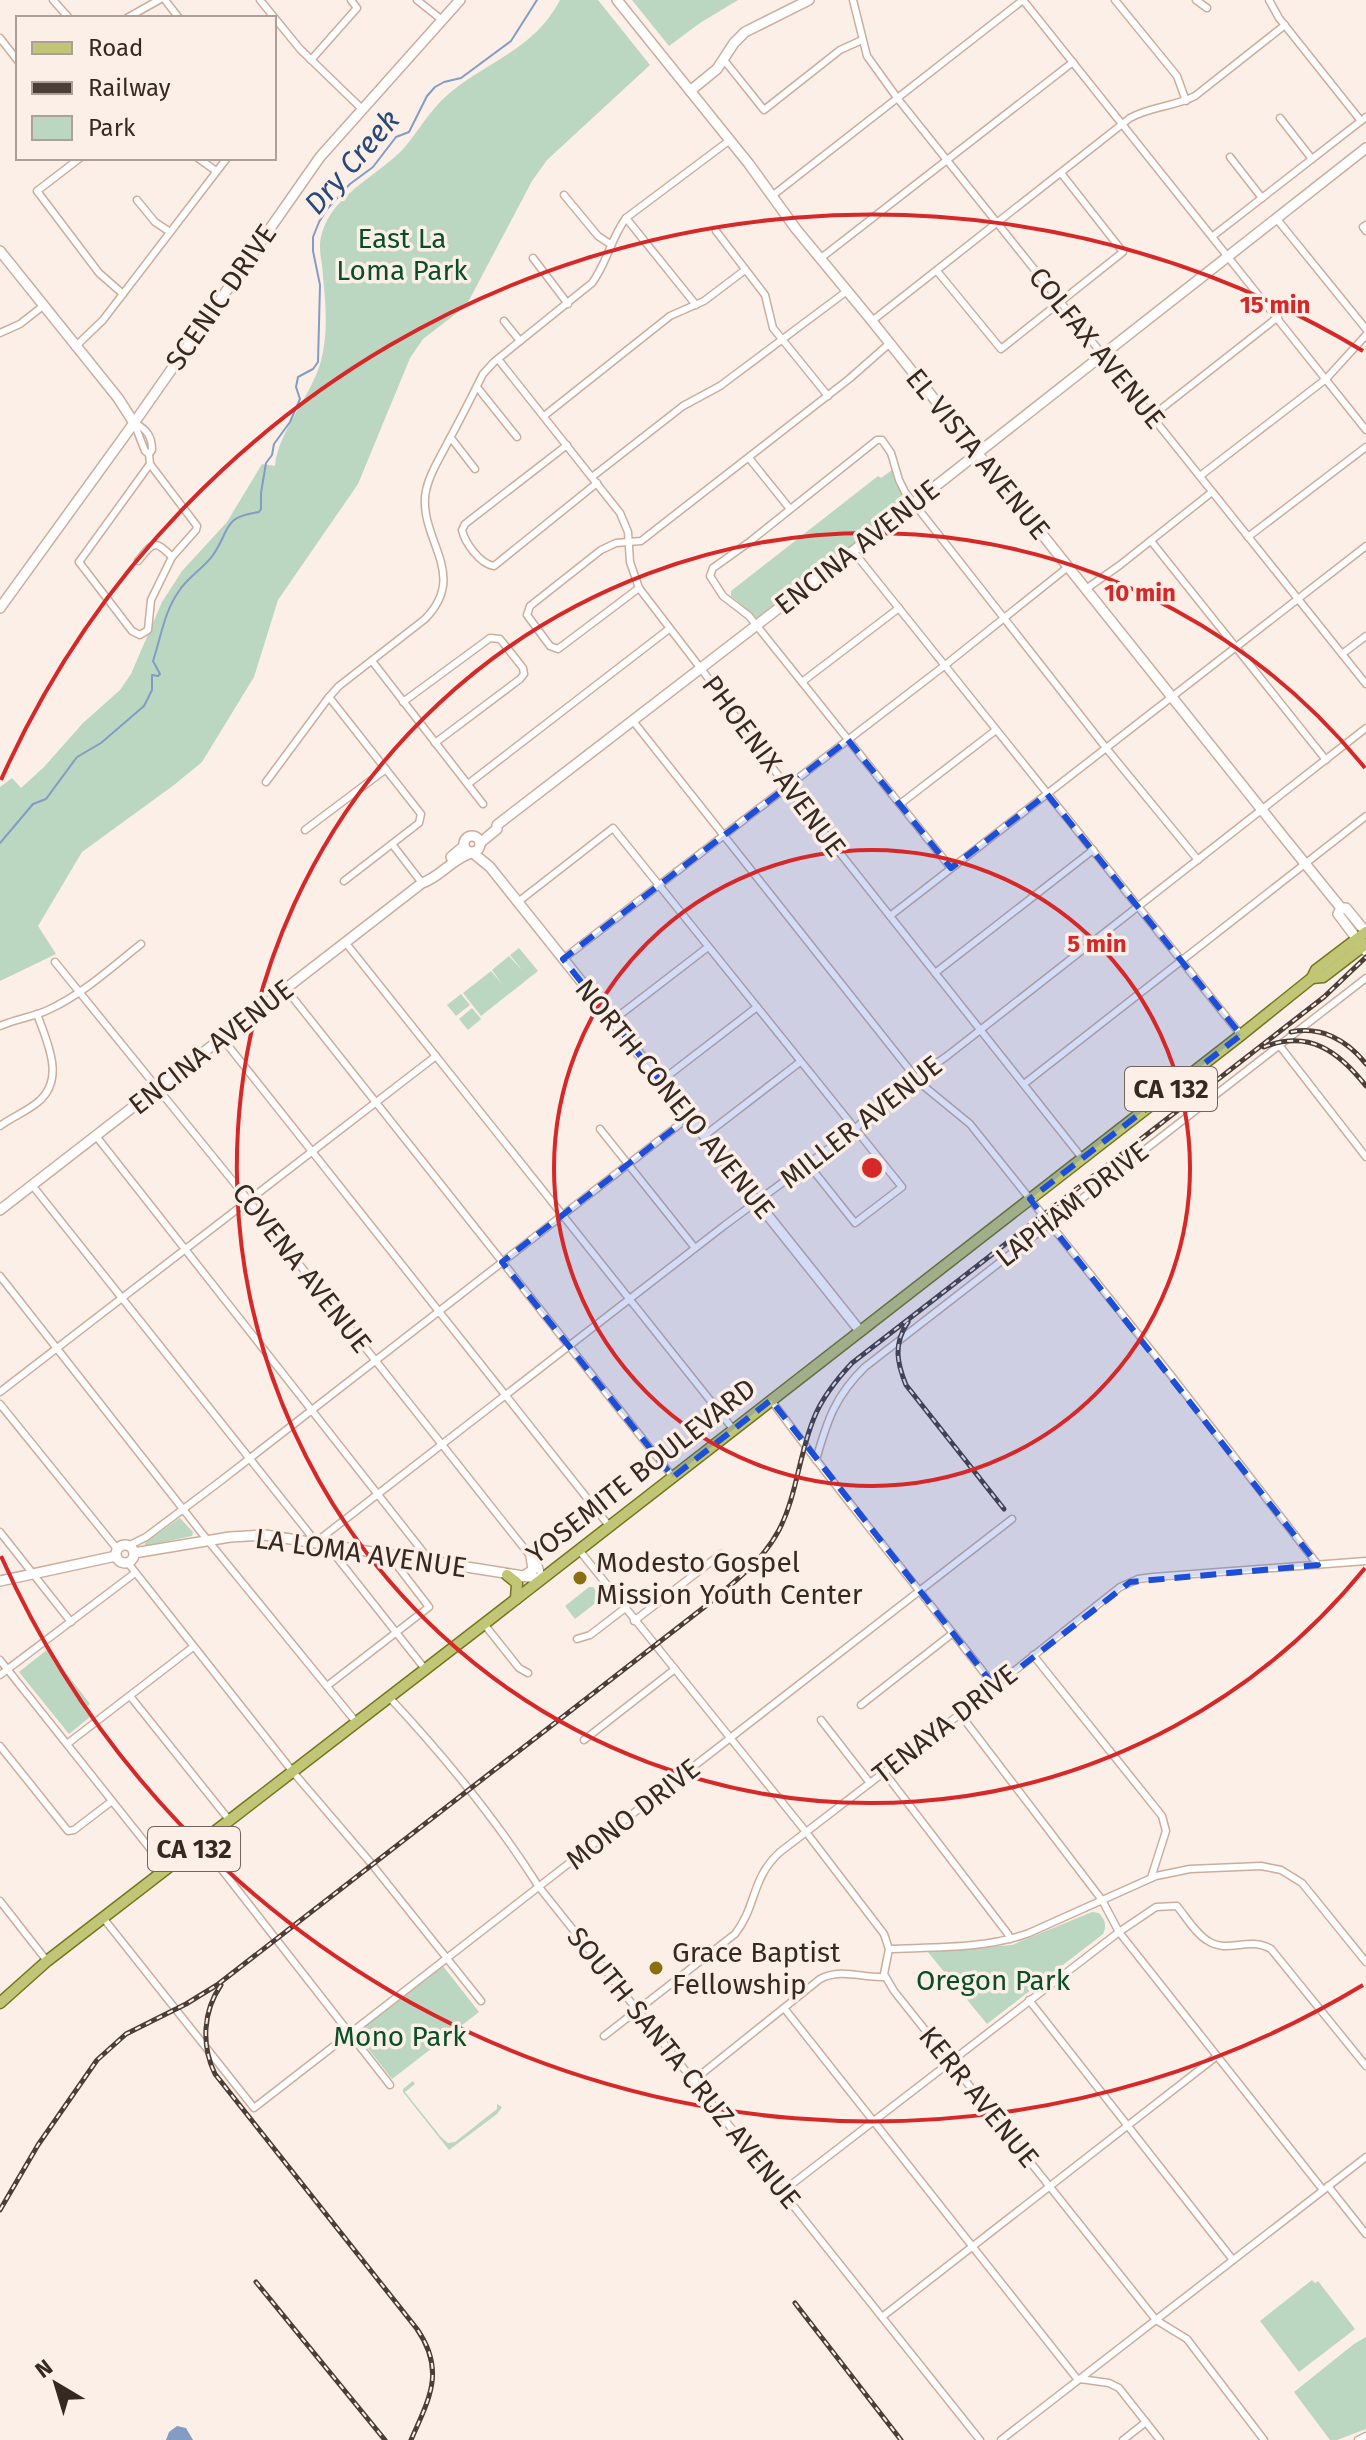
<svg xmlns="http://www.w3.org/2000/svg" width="1366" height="2440" font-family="'Fira Sans',sans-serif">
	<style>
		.green { fill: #bbd6c1 }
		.water { fill: #829cc3 }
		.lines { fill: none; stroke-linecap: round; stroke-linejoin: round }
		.stream { stroke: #829cc3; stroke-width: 2 }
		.street-casing { stroke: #cbad9c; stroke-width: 9 }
		.secondary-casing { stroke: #cbad9c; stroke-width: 12 }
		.primary-casing { stroke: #75761d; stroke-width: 13 }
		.street { stroke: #fff; stroke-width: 6 }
		.secondary { stroke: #fff; stroke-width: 9 }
		.primary { stroke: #c1c676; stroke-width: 10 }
		.rail-casing { stroke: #4a3e37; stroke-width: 5 }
		.rail { stroke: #fcefe8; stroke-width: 2; stroke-dasharray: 6; stroke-linecap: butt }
		.marked { fill: #1d4ed8; fill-opacity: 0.2; stroke: #1d4ed8; stroke-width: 6; stroke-dasharray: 16 10; stroke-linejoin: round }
		.ring { fill: none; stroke: #d62828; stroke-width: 4 }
		.poi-dot { fill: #896f10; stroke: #fcefe8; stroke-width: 3 }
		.labels { text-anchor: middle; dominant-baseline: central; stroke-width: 7; stroke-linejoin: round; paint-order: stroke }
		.shield { fill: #fcefe8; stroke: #71645d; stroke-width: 2 }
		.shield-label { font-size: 26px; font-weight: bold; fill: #352922 }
		.park-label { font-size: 28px; fill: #084e26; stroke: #fcefe8 }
		.street-label { font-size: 28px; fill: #352922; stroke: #fcefe8 }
		.poi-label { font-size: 28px; fill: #352922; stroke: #fcefe8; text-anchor: start }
		.water-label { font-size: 30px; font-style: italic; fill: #27497b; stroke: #fcefe8 }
		.centre { fill: #d62828; stroke: #fcefe8; stroke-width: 4 }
		.ring-label { font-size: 24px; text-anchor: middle; font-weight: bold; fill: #d62828; stroke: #fcefe8; stroke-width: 7; stroke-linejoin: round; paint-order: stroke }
	</style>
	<rect width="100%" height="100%" fill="#fcefe8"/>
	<g class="green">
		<path d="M560 0H598L650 65 547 160 532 181 466 306 423 339 410 358 358 484 278 600 254 677 202 762 174 785 82 852 38 926 56 954 0 981V787L12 778 21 788 44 767 83 723 120 690 131 674 162 602 182 571 227 522 262 464 275 466C278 431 311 397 321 361 328 334 326 306 323 277 323 267 320 257 320 247 322 199 375 179 404 148 417 133 427 115 441 101 480 62 532 54 560 0Z"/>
		<polygon points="632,0 738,0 700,23 669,46"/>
		<polygon points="892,470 907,504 757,618 731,596 731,591 878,476 881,478"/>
		<polygon points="519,948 538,971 481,1016 463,993 491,971 502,984 492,970 509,956 523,971 510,955"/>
		<polygon points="461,994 470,1005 456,1016 447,1005"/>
		<polygon points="472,1008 481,1019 468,1030 459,1019"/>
		<polygon points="180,1518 193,1532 192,1536 145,1546 145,1543"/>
		<polygon points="589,1587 593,1587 602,1598 575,1619 565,1606"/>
		<polygon points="48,1649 90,1704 84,1709 90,1717 69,1734 19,1672"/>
		<path d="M1092 1912 1099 1913C1105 1920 1107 1925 1103 1934L987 2024 927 1951 1012 1945Z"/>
		<polygon points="443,1966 479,2012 392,2079 356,2033"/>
		<polygon points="413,2081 415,2084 405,2092 441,2137 448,2143 455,2142 497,2109 497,2104 502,2107 497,2114 449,2150 403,2092 403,2089"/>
		<polygon points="1312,2280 1315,2283 1318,2281 1355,2329 1299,2372 1260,2321"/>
		<polygon points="1366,2337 1366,2429 1337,2440 1330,2440 1294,2392 1354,2344"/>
	</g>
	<polygon class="water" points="177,2426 186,2428 193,2440 166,2440 169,2432"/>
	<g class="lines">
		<path class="stream" d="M0 843 33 804 46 799 77 757 101 743 144 706 152 690V675L158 676 160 674 153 661C161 637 164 612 179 591 188 577 204 568 213 555 231 529 222 517 259 512L261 509V493L266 463 272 455 274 444 290 422 300 399 296 387 298 377 313 369 318 362 320 285 313 251V237L319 222 327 209 350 184 373 167 396 137 409 132 427 96 435 87 444 82 461 78 511 41 537 0"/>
		<defs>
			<g id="street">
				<polyline points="53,0 69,18"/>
				<polyline points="165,0 179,18"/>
				<polyline points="260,0 300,49 362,109"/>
				<polyline points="417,0 442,20"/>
				<polyline points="853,0 867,56 898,99 1366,684"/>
				<polyline points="1023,0 1366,430"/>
				<polyline points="1115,0 1177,76 1186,101"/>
				<polyline points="1196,0 1207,8"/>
				<polyline points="1269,0 1279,18 1361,121"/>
				<polyline points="127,18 159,0"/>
				<polyline points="0,38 18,61"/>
				<polyline points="311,60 357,8 351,0"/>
				<polyline points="724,60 764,110 840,50 862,40"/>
				<polyline points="1280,118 1312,159"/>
				<polyline points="1230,157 1262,198"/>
				<polyline points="80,158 37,191 99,273 123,294"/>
				<polyline points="198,158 216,171"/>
				<polyline points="564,195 598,236 610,244"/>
				<polyline points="772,196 1023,0"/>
				<polyline points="137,200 155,222 170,232"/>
				<polyline points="626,218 696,305"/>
				<polyline points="1276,218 1366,329"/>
				<polyline points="1366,225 1363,227 1366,231"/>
				<polyline points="716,231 765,295 773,328 828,396"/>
				<polyline points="1213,236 1366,117"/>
				<polyline points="533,258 568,304"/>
				<polyline points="821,258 1073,62"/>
				<polyline points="937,271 1001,349 1123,252 1061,173"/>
				<polyline points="504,321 520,341"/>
				<path d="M872 321 1130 118C1151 106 1174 107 1195 96L1285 25"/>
				<polyline points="0,333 20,324 43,306"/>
				<polyline points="75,347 103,320 227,158"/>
				<polyline points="498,359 620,513 628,532 630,562 639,588 718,691 759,751 1082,1158"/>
				<polyline points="477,387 517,437"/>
				<polyline points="544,416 670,316 704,301 745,270"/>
				<polyline points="1152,416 1278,317"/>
				<polyline points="134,423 145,451 149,454 150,464 197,526 196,530 172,557 151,600 148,630 140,635 132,631 79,562 150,464"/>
				<path d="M135 423C147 430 152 436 152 450L149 454"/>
				<polyline points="451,438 475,469"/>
				<path d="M567 445 465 524 462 530C465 543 480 564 494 566L597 483"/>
				<polyline points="749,458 790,509"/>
				<polyline points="1200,476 1326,379 1366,335"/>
				<polyline points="592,477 683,406 720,386 847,291"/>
				<polyline points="1248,537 1366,447"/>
				<polyline points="1151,541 1326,760"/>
				<polyline points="853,551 1241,1035"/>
				<path d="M138 561C153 543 154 538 172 557"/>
				<polyline points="639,588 558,649 550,646 527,615 530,606 601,550 616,543 641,541 849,379 890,343"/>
				<polyline points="1086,589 1120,565 1212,492"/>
				<polyline points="1342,654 1366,636"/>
				<polyline points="372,661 483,804"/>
				<polyline points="802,682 899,608"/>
				<polyline points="329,697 421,814 419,823 344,881"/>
				<polyline points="403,702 490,638 500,639 523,668 524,674 520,679 435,743"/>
				<polyline points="633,721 920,1083 970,1124 1170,1374 1318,1565"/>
				<path d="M266 782 329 697 339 686 425 619C468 575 422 543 425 497 427 477 440 458 449 440 461 418 472 396 483 374L494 362 592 283C607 263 611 238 626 218L730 140"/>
				<polyline points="468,784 669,629"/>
				<polyline points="900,804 996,730"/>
				<polyline points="305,830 386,769"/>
				<polyline points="392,844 422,883"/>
				<polyline points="951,868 749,616 723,596 710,576 713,568 748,543 877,440 882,440 891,453 899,480 905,492 1106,748 1198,860"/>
				<polyline points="518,902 613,828 902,1187 855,1223 808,1164"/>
				<polyline points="890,916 1366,546"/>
				<polyline points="345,942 733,1429"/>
				<polyline points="563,959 944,666 1068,567"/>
				<polyline points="55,962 249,1201 539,1567 542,1579"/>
				<polyline points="935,973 1093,850"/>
				<polyline points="286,989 673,1477"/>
				<polyline points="612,1021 708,947"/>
				<path d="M0 1026C16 1019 33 1017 48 1010 83 994 112 967 141 944"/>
				<polyline points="222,1038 610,1527"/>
				<polyline points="1279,1045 1366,1157"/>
				<polyline points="661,1081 757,1007"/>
				<polyline points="1024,1084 1366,816"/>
				<path d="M0 1126C12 1117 26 1112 38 1102 66 1079 47 1042 37 1014"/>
				<polyline points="600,1129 695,1248"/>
				<polyline points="96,1136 431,1562"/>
				<polyline points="704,1136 800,1062"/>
				<polyline points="32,1185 316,1542 725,1225 855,1129 884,1101 947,1056 1366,728"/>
				<polyline points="0,1276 201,1532 356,1722"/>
				<polyline points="0,1392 436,1056"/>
				<path d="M771 1400C843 1498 921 1591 995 1687"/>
				<polyline points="0,1404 118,1550"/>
				<path d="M816 1460C827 1421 835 1396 865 1367L1366 978"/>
				<polyline points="0,1532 71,1622"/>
				<polyline points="327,1545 425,1669"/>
				<polyline points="128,1546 146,1537 218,1483 689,1117"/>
				<polyline points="579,1550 806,1832 884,1934 889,1949 884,1974 894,1991 1156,2320 1187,2339 1264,2440"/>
				<polyline points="128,1563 293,1772 370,1862 481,2001"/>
				<polyline points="634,1621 721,1554"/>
				<polyline points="484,1624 519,1668 528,1673"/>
				<polyline points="577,1639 590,1635 624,1609"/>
				<polyline points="1033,1655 1162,1816 1166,1831 1151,1878"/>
				<polyline points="0,1660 167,1870"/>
				<polyline points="0,1675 135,1573"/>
				<polyline points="327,1686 429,1607 389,1555"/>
				<polyline points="130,1696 230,1821"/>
				<path d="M389 1697C444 1756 496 1819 539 1887L980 2440"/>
				<polyline points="861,1705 953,1633"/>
				<polyline points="960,1714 1102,1900 1119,1932 1323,2190"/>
				<polyline points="821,1720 870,1783"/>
				<polyline points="584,1740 675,1669"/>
				<polyline points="67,1744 193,1647"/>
				<polyline points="0,1746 68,1831 74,1830 112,1801"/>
				<polyline points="884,1772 1008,1934 1010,1939"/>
				<polyline points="201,1843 390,2085"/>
				<polyline points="0,1901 47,1961"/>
				<polyline points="104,1919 254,2108 1012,1519"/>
				<path d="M889 1949C935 1947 986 1949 1029 1933L1156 1876 1190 1869 1261 1866 1281 1870 1302 1883 1366 1962"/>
				<polyline points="1029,2000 1233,2260"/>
				<polyline points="784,2008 1078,2380"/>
				<path d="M604 2036 735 1934C757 1906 751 1878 780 1852L960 1714 1120 1587 1138 1579 1153 1577 1366 1561"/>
				<path d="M694 2080 820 1979C842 1968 861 1978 884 1977"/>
				<polyline points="1328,2186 1366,2234"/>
				<path d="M783 2191 1119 1932 1156 1907 1177 1906C1186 1917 1195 1933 1208 1941 1229 1954 1248 1936 1271 1949L1366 2066"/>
				<polyline points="882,2317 1217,2056"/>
				<polyline points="1080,2379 1109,2383 1119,2388 1160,2440"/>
				<polyline points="1001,2440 1366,2157"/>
				<polyline points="1123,2440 1146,2422"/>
				<polyline points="1358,2440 1366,2436"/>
			</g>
			<g id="secondary">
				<polyline points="617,0 749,164 796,229 872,321 1282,835 1341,908 1346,908 1366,932"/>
				<polyline points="690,91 717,69 734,43 745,32 809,0"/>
				<polyline points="0,251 118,398 134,423"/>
				<polyline points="0,608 134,423 320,157 460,0"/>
				<circle cx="472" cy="844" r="8"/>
				<polyline points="480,843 497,829 497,825 853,551 1366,148"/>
				<polyline points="473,853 490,867 860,1331"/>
				<polyline points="451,857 464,846"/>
				<polyline points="1341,908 1338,914 1366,951"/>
				<path d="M0 1210 422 883C440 877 452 859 471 853"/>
				<circle cx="125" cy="1554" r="9"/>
				<polyline points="134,1553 230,1537 265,1535 542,1579"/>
				<polyline points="522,1577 533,1570 531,1556"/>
				<polyline points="0,1581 116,1556"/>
			</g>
			<g id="primary">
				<polyline points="1312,978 1323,977 1366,944"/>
				<polyline points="507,1575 517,1583 516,1599"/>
				<polyline points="0,2003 47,1961 484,1624 1241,1035 1312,978 1316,970 1366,932"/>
			</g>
		</defs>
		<use href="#street" class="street-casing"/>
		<use href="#secondary" class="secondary-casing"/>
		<use href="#primary" class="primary-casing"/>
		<use href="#street" class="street"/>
		<use href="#secondary" class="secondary"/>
		<use href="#primary" class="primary"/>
		<defs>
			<g id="rail">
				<path d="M1291 1032C1321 1026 1347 1040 1366 1064"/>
				<path d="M1264 1047C1309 1029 1339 1052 1366 1086"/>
				<path d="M908 1322C893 1344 897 1363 906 1385L1004 1509"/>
				<path d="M221 1985C203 2011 201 2045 215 2074L417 2329C446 2371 429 2399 411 2440"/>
				<path d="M0 2210 38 2145 97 2060 126 2034 186 2004 217 1985 707 1605C734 1582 762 1562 779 1530 797 1495 799 1454 814 1418 822 1398 837 1379 852 1363L1324 997 1366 957"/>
				<polyline points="256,2282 385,2440"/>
				<polyline points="795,2303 901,2440"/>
			</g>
		</defs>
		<use href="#rail" class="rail-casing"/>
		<use href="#rail" class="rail"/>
	</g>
	<path class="marked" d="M848 740 951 868 1047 794 1241 1035 1030 1199 1318 1565 1130 1582 995 1687 771 1400 673 1477 502 1262 689 1117 563 959Z"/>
	<g class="ring">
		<circle cx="872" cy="1168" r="318"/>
		<path d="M1365 1568A635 635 0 1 1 1365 768"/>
		<path d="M1363 1985A953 953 0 0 1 1 1556M1 780A953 953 0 0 1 1363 351"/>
	</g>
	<g class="poi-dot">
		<circle cx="580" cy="1578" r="8"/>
		<circle cx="656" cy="1968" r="8"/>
	</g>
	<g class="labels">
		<g class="shield">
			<rect x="1125" y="1067" width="92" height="44" rx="6"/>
			<rect x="148" y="1827" width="92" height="44" rx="6"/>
		</g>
		<g class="shield-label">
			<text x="1171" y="1089">CA 132</text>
			<text x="194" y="1849">CA 132</text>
		</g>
		<g class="park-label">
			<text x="402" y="238">East La<tspan x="402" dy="32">Loma Park</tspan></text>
			<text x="993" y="1980">Oregon Park</text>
			<text x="400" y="2036">Mono Park</text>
		</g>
		<g class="street-label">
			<text transform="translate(221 297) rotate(-55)">SCENIC DRIVE</text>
			<text transform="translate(1097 348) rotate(51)">COLFAX AVENUE</text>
			<text transform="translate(978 454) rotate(51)">EL VISTA AVENUE</text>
			<text transform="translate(857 547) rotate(-38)">ENCINA AVENUE</text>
			<text transform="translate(774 766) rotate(53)">PHOENIX AVENUE</text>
			<text transform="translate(211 1047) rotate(-38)">ENCINA AVENUE</text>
			<text transform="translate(675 1099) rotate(51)">NORTH CONEJO AVENUE</text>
			<text transform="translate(861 1122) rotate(-38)">MILLER AVENUE</text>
			<text transform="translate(1072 1204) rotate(-38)">LAPHAM DRIVE</text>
			<text transform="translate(302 1268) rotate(52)">COVENA AVENUE</text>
			<text transform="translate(641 1471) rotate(-38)">YOSEMITE BOULEVARD</text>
			<text transform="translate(361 1553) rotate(8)">LA LOMA AVENUE</text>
			<text transform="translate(945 1724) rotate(-38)">TENAYA DRIVE</text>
			<text transform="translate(633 1814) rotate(-38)">MONO DRIVE</text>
			<text transform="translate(684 2068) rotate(51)">SOUTH SANTA CRUZ AVENUE</text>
			<text transform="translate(979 2097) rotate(51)">KERR AVENUE</text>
		</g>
		<g class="poi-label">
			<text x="596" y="1562">Modesto Gospel<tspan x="596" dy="32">Mission Youth Center</tspan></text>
			<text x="672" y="1952">Grace Baptist<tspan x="672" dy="32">Fellowship</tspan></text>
		</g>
		<g class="water-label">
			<text transform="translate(352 162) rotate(-49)">Dry Creek</text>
		</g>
	</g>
	<circle cx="872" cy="1168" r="12" class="centre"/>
	<g class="ring-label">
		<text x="1275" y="313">15 min</text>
		<text x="1140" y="601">10 min</text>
		<text x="1097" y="952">5 min</text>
	</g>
	<rect x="16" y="16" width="260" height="144" fill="#fcefe8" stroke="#aca099" stroke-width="2"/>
	<rect x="32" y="42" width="40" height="12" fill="#c1c676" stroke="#aca099" stroke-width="2"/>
	<text x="88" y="56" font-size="24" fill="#352922">Road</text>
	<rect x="32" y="82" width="40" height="12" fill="#4a3e37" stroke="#aca099" stroke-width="2"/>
	<text x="88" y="96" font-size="24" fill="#352922">Railway</text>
	<rect x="32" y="116" width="40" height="24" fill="#bbd6c1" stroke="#aca099" stroke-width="2"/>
	<text x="88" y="136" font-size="24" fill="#352922">Park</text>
	<g transform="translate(56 2384) rotate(322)" stroke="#fcefe8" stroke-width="6" paint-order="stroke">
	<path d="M0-6L14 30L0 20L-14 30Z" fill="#352922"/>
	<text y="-12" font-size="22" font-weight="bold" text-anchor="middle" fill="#352922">N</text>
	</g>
</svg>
